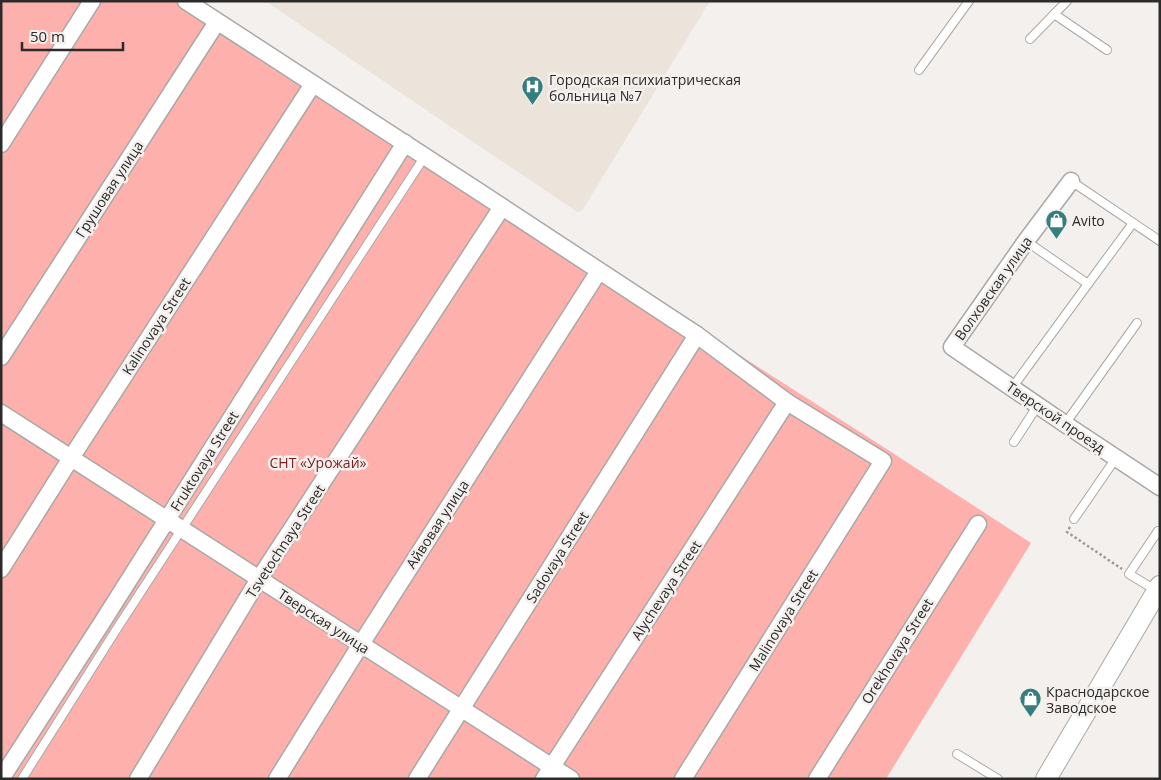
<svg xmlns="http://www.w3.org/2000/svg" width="1161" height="780" font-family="'Open Sans',sans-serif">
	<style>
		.built { fill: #ece4db }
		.green { fill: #feb0ac }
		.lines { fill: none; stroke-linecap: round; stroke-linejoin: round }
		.service-casing { stroke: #aaa8a6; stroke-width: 10 }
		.minor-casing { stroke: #aaa8a6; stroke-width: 19 }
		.tertiary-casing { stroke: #aaa8a6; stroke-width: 22 }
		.path { stroke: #9c9a99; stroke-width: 2.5; stroke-dasharray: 2.5 2.5; stroke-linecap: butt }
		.service { stroke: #fff; stroke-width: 8 }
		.minor { stroke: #fff; stroke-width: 16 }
		.tertiary { stroke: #fff; stroke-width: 20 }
		.labels { text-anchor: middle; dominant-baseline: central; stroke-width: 5; stroke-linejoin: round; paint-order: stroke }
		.poi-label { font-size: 14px; fill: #2c2b2a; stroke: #f3f0ee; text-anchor: start }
		.street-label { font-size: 14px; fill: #2c2b2a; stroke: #f3f0ee }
		.park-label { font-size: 14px; fill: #7c1d22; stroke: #f3f0ee }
	</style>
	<rect width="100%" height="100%" fill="#f3f0ee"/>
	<polygon class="built" points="265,1 710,1 582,211 577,212"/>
	<polygon class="green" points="1,1 184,1 885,448 1031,543 886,779 1,779"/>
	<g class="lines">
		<defs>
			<g id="service">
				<polyline points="1054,14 1107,50"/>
				<polyline points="1030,39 1067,1"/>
				<polyline points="919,70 969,1"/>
				<polyline points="1071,181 1160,241"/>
				<polyline points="1088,284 1133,223"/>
				<polyline points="1012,388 1088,284 1026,241"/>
				<polyline points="1065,424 1137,323"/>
				<polyline points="1014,442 1038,405"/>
				<polyline points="1074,519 1116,458"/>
				<polyline points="1157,591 1129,574 1158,531"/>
				<polyline points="957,754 998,779"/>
				<polyline points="22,779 116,630 425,156"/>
			</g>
			<g id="minor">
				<polyline points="186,1 484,195 697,335 787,402 883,461 683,779"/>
				<polyline points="1,144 92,1"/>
				<polyline points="1071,181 1026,241 952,347 1065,424 1160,487"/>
				<polyline points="1,357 217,22"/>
				<polyline points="1,413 571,779"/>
				<polyline points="1,569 71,458 313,84"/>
				<polyline points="1,779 103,621 405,143"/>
				<polyline points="138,779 259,579 502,207"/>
				<polyline points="277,779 361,644 599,271"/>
				<polyline points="417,779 697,335"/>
				<polyline points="544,779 787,402"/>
				<polyline points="817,779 978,524"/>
			</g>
			<polyline id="tertiary" points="1046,779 1160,586"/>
		</defs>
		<use href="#service" class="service-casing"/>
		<use href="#minor" class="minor-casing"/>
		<use href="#tertiary" class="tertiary-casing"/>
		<polyline class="path" points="1070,527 1067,532 1122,569"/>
		<use href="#service" class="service"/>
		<use href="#minor" class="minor"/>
		<use href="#tertiary" class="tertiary"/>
	</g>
	<defs>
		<symbol id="hospital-pin" viewBox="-11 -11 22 30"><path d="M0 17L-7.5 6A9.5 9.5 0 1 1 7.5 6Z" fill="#357e7e" stroke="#f3f0ee"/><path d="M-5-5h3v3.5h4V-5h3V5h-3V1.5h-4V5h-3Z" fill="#fff"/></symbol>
		<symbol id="shop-pin" viewBox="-11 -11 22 30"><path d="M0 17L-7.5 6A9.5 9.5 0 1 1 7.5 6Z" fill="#357e7e" stroke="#f3f0ee"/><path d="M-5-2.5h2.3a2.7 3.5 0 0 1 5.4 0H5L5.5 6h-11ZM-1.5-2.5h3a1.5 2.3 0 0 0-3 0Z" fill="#fff"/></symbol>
	</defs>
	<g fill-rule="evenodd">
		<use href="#hospital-pin" x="520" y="74" width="25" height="34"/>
		<use href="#shop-pin" x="1044" y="208" width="25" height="34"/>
		<use href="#shop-pin" x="1018" y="686" width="25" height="34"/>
	</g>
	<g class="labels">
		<g class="poi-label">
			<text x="549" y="79">Городская психиатрическая<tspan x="549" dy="16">больница №7</tspan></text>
			<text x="1072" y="220">Avito</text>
			<text x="1046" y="691">Краснодарское<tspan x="1046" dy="16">Заводское</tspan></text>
		</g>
		<g class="street-label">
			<text transform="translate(109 189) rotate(-57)">Грушовая улица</text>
			<text transform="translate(993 288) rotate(-55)">Волховская улица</text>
			<text transform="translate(156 326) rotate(-57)">Kalinovaya Street</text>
			<text transform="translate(1056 417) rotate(34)">Тверской проезд</text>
			<text transform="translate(204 461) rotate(-58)">Fruktovaya Street</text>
			<text transform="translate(437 524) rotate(-57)">Айвовая улица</text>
			<text transform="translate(285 541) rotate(-57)">Tsvetochnaya Street</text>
			<text transform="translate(557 557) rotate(-58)">Sadovaya Street</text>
			<text transform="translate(666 590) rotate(-57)">Alychevaya Street</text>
			<text transform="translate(783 620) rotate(-58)">Malinovaya Street</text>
			<text transform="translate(324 621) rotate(33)">Тверская улица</text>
			<text transform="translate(897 651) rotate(-58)">Orekhovaya Street</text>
		</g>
		<g class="park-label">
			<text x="318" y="462">СНТ «Урожай»</text>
		</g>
	</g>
	<rect width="1161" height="780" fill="none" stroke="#2c2b2a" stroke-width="5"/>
	<path d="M22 42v8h101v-8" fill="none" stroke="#2c2b2a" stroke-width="2.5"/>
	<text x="30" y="42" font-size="15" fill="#2c2b2a" stroke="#f3f0ee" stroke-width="4" paint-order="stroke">50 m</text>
</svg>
